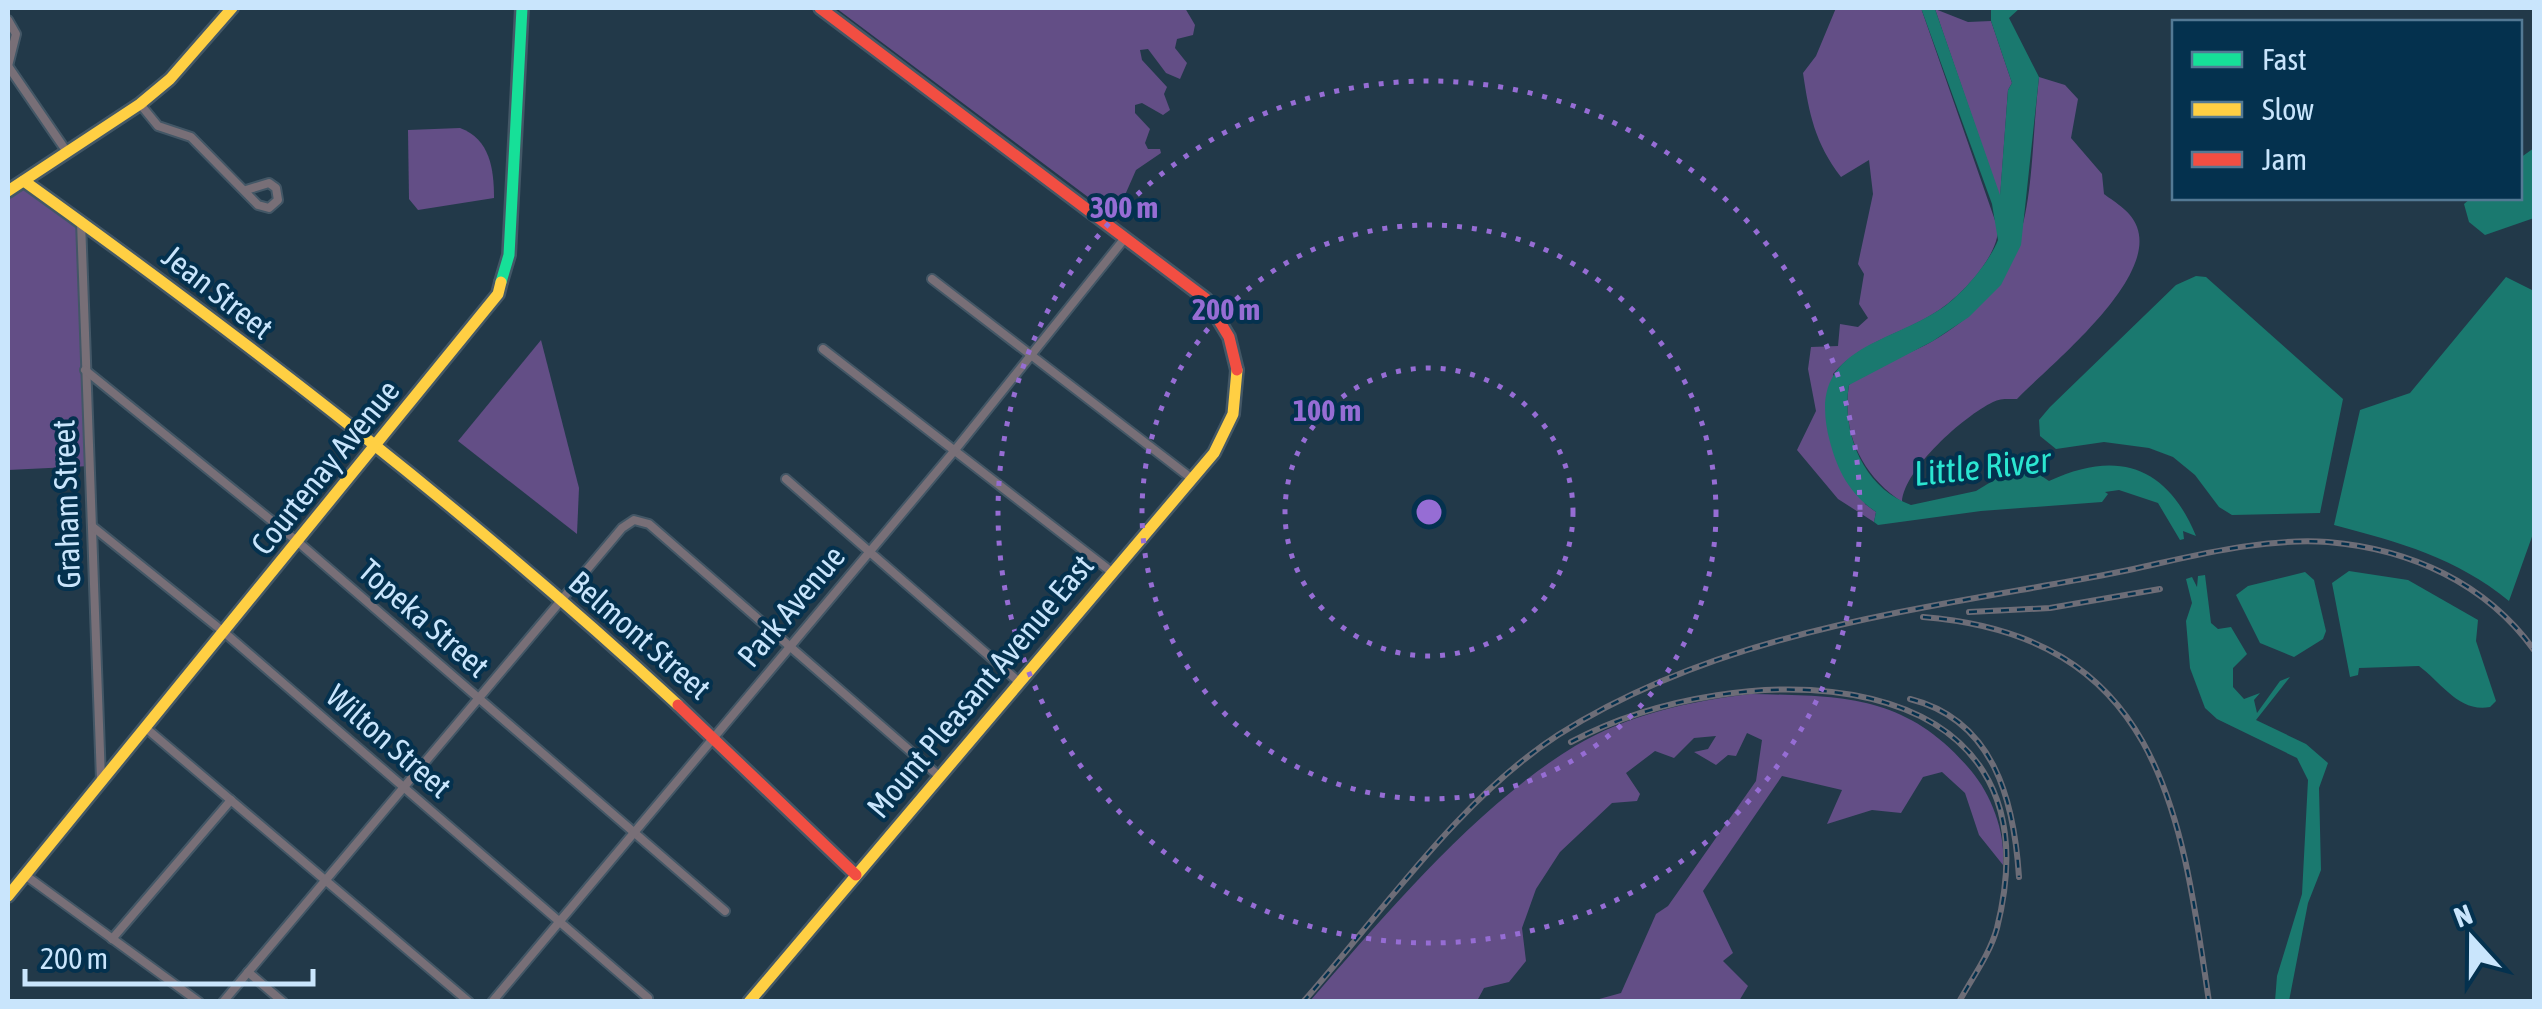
<svg xmlns="http://www.w3.org/2000/svg" width="2542" height="1009" font-family="'Asap Condensed',sans-serif">
	<style>
		.green { fill: #634e86 }
		.water { fill: #1a796f }
		.lines { fill: none; stroke-linecap: round; stroke-linejoin: round }
		.street-casing { stroke: #435766; stroke-width: 12 }
		.fast-casing { stroke: #435766; stroke-width: 16 }
		.slow-casing { stroke: #435766; stroke-width: 16 }
		.jam-casing { stroke: #435766; stroke-width: 16 }
		.street { stroke: #786f77; stroke-width: 8 }
		.fast { stroke: #16e098; stroke-width: 11 }
		.slow { stroke: #ffcf43; stroke-width: 11 }
		.jam { stroke: #f24e42; stroke-width: 11 }
		.rail-casing { stroke: #6d6d77; stroke-width: 6 }
		.rail { stroke: #04314e; stroke-width: 2.5; stroke-dasharray: 8; stroke-linecap: butt }
		.ring { fill: none; stroke: #966dd4; stroke-width: 5; stroke-dasharray: 5 10 }
		.labels { text-anchor: middle; dominant-baseline: central; stroke-width: 8; stroke-linejoin: round; paint-order: stroke }
		.street-label { font-size: 32px; fill: #c9e5fc; stroke: #04314e }
		.water-label { font-size: 35px; font-style: italic; fill: #2be6d1; stroke: #04314e }
		.centre { fill: #966dd4; stroke: #04314e; stroke-width: 5 }
		.ring-label { font-size: 30px; text-anchor: middle; font-weight: bold; fill: #966dd4; stroke: #04314e; stroke-width: 8; stroke-linejoin: round; paint-order: stroke }
	</style>
	<rect width="100%" height="100%" fill="#223949"/>
	<g class="green">
		<polygon points="836,8 1185,8 1195,25 1193,35 1177,39 1175,48 1187,63 1180,79 1166,73 1148,49 1140,50 1142,60 1167,87 1164,94 1170,110 1163,115 1142,103 1135,105 1135,113 1150,129 1145,143 1148,149 1160,149 1161,153 1136,170 1125,195 1105,203 1108,212"/>
		<path d="M1836 8H1921L1998 229C1998 255 1966 290 1946 305 1910 333 1864 338 1833 374L1865 504 1876 512 1874 522 1838 499 1797 450 1816 411 1808 369 1811 347 1838 346 1840 324 1858 327 1868 318 1859 304 1864 274 1858 264 1873 194 1869 160 1841 177C1815 143 1809 114 1803 73L1816 56Z"/>
		<polygon points="1935,9 1968,22 1991,21 2012,83 2008,90 2000,198"/>
		<path d="M2039 77 2065 85 2078 99 2071 138 2102 174 2104 194C2116 203 2132 212 2137 227 2157 280 2051 364 2017 399 2009 399 2000 398 1993 402 1964 416 1904 469 1902 502 1863 476 1841 434 1849 385 1872 364 1905 357 1931 342 2043 278 2026 189 2039 77Z"/>
		<path d="M460 128C490 139 494 169 494 198L418 210 409 199 408 130Z"/>
		<polygon points="24,181 81,221 90,466 8,470 8,191"/>
		<polygon points="541,340 579,488 577,534 458,441"/>
		<path d="M1750 694C1840 696 1904 694 1967 766 1990 791 2006 831 2003 865L1979 835 1965 793 1942 772 1923 777 1901 813 1872 810 1827 824 1842 790 1782 776 1703 891 1733 953 1723 961 1748 986 1739 1001H1592L1621 993 1656 914 1668 906 1756 781 1762 740 1747 733 1736 756 1728 755 1716 765 1694 752 1708 749 1716 736 1694 738 1674 758 1655 751 1626 773 1640 794 1637 801 1612 803 1560 852 1536 889 1522 928 1526 961 1509 982 1484 988 1477 1001H1310C1385 915 1476 806 1575 746 1627 715 1690 701 1750 694Z"/>
	</g>
	<g class="water">
		<path d="M1921 8 1935 9 2000 195 2008 90 2012 83 1991 21V8H2020L2009 18 2039 77 2021 245 2001 285 1969 317 1933 341 1849 385C1841 432 1863 488 1911 505L1976 491 2022 463 2049 481C2118 449 2167 466 2196 536L2183 531 2184 539 2180 540 2158 503 2119 490 2105 492 2108 494 2102 502 1981 511 1878 525 1874 522 1876 512C1850 494 1838 472 1830 442 1804 345 1887 347 1945 306 1964 292 1990 261 1998 240L1992 204Z"/>
		<polygon points="2534,148 2534,218 2485,235 2469,222 2464,204 2471,198 2520,198 2520,158"/>
		<polygon points="2196,276 2206,277 2343,399 2320,513 2232,515 2219,507 2195,475 2173,457 2149,448 2104,442 2056,449 2040,436 2039,420 2050,407 2176,285"/>
		<path d="M2506 277 2534 291V531L2509 601C2457 558 2399 542 2334 525L2360 410 2410 393Z"/>
		<path d="M2349 571 2408 580 2478 620 2476 641 2496 701 2490 707C2459 713 2441 682 2419 666L2359 668 2358 675 2350 677 2332 583Z"/>
		<polygon points="2305,572 2314,580 2326,631 2323,639 2294,657 2260,643 2236,595 2248,586"/>
		<polygon points="2205,575 2211,623 2218,629 2231,627 2247,654 2233,668 2233,687 2244,699 2260,693 2254,700 2257,713 2280,681 2290,677 2256,720 2306,744 2328,763 2319,788 2321,870 2308,903 2289,1001 2275,1001 2277,976 2302,894 2308,780 2297,758 2217,719 2205,708 2190,668 2186,621 2192,603 2186,579 2192,577 2197,587 2198,576"/>
	</g>
	<g class="lines">
		<defs>
			<g id="street">
				<polyline points="8,20 16,34 8,66"/>
				<polyline points="8,66 67,152"/>
				<polyline points="140,104 158,126 191,137 258,205 269,208 278,200 276,188 269,183 246,190"/>
				<polyline points="81,221 101,780"/>
				<polyline points="932,279 1191,478"/>
				<polyline points="823,349 1113,573"/>
				<polyline points="85,370 298,542 725,911"/>
				<polyline points="786,479 1019,682"/>
				<polyline points="93,527 225,633 648,998"/>
				<polyline points="147,729 469,1002"/>
				<polyline points="25,875 199,1002"/>
				<polyline points="112,939 231,800"/>
				<polyline points="248,972 283,1002"/>
				<polyline points="223,1002 622,528 634,520 649,524 939,776"/>
				<polyline points="492,1002 955,450 1125,238"/>
			</g>
			<polyline id="fast" points="501,282 509,255 522,8"/>
			<g id="slow">
				<path d="M24 181C251 344 473 515 678 705"/>
				<polyline points="8,191 140,104 170,79 232,8"/>
				<polyline points="8,896 498,294 501,282"/>
				<polyline points="749,1002 1214,453 1233,414 1237,370"/>
			</g>
			<g id="jam">
				<polyline points="820,8 1206,299 1229,337 1237,370"/>
				<polyline points="678,705 856,875"/>
			</g>
		</defs>
		<use href="#street" class="street-casing"/>
		<use href="#fast" class="fast-casing"/>
		<use href="#slow" class="slow-casing"/>
		<use href="#jam" class="jam-casing"/>
		<use href="#street" class="street"/>
		<use href="#fast" class="fast"/>
		<use href="#slow" class="slow"/>
		<use href="#jam" class="jam"/>
		<defs>
			<g id="rail">
				<polyline points="1969,612 2050,608 2160,589"/>
				<path d="M1923 617C2158 636 2181 807 2209 1002"/>
				<path d="M1910 699C1994 720 2014 800 2019 877"/>
				<path d="M1571 742C1736 654 2066 653 1997 928 1990 954 1972 978 1959 1002"/>
				<path d="M1303 1002C1381 914 1459 799 1558 735 1722 631 1917 610 2104 575 2177 561 2253 537 2328 542 2410 549 2486 583 2534 650"/>
			</g>
		</defs>
		<use href="#rail" class="rail-casing"/>
		<use href="#rail" class="rail"/>
	</g>
	<g class="ring">
		<circle cx="1429" cy="512" r="144"/>
		<circle cx="1429" cy="512" r="287"/>
		<circle cx="1429" cy="512" r="431"/>
	</g>
	<g class="labels">
		<g class="street-label">
			<text transform="translate(218 292) rotate(38)">Jean Street</text>
			<text transform="translate(325 467) rotate(-51)">Courtenay Avenue</text>
			<text transform="translate(66 504) rotate(-92)">Graham Street</text>
			<text transform="translate(791 606) rotate(-50)">Park Avenue</text>
			<text transform="translate(424 618) rotate(41)">Topeka Street</text>
			<text transform="translate(640 635) rotate(41)">Belmont Street</text>
			<text transform="translate(980 686) rotate(-50)">Mount Pleasant Avenue East</text>
			<text transform="translate(389 741) rotate(41)">Wilton Street</text>
		</g>
		<g class="water-label">
			<text transform="translate(1982 466) rotate(-6)">Little River</text>
		</g>
	</g>
	<circle cx="1429" cy="512" r="15" class="centre"/>
	<g class="ring-label">
		<text x="1124" y="218">300 m</text>
		<text x="1226" y="320">200 m</text>
		<text x="1327" y="421">100 m</text>
	</g>
	<rect width="2542" height="1009" fill="none" stroke="#c9e5fc" stroke-width="20"/>
	<rect x="2172" y="20" width="350" height="180" fill="#04314e" stroke="#537994" stroke-width="2.5"/>
	<rect x="2192" y="52" width="50" height="15" fill="#16e098" stroke="#537994" stroke-width="2.5"/>
	<text x="2262" y="70" font-size="30" fill="#c9e5fc">Fast</text>
	<rect x="2192" y="102" width="50" height="15" fill="#ffcf43" stroke="#537994" stroke-width="2.5"/>
	<text x="2262" y="120" font-size="30" fill="#c9e5fc">Slow</text>
	<rect x="2192" y="152" width="50" height="15" fill="#f24e42" stroke="#537994" stroke-width="2.5"/>
	<text x="2262" y="170" font-size="30" fill="#c9e5fc">Jam</text>
	<g transform="translate(2472 939) rotate(339)" stroke="#04314e" stroke-width="8" paint-order="stroke">
	<path d="M0-8L18 38L0 25L-18 38Z" fill="#c9e5fc"/>
	<text y="-15" font-size="28" font-weight="bold" text-anchor="middle" fill="#c9e5fc">N</text>
	</g>
	<path d="M25 969v15h288v-15" fill="none" stroke="#c9e5fc" stroke-width="5"/>
	<text x="40" y="969" font-size="30" fill="#c9e5fc" stroke="#04314e" stroke-width="8" paint-order="stroke">200 m</text>
</svg>
